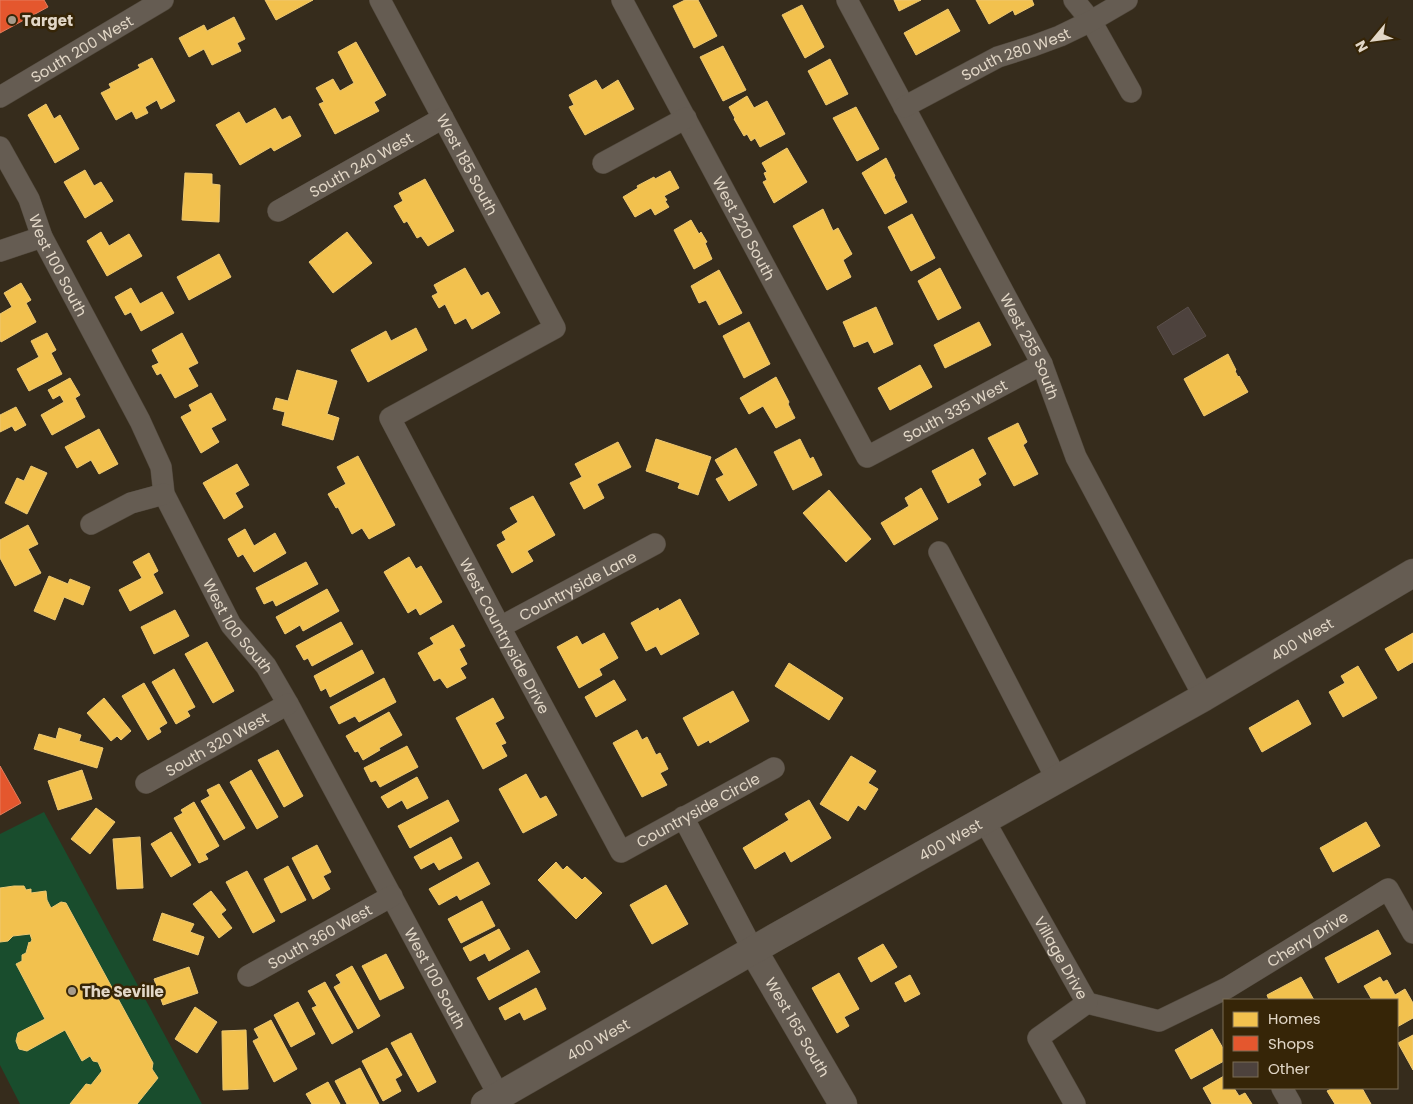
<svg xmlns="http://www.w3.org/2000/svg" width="1413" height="1104" font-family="Poppins,sans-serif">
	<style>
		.green { fill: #194d2d }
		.homes { fill: #f2c14e; stroke: #edc872 }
		.shops { fill: #e4572e; stroke: #e37d5c }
		.building { fill: #4d423d; stroke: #5a4f4b }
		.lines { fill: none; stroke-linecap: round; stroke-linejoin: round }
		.street-casing { stroke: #50473b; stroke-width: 22 }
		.secondary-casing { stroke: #50473b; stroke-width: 29 }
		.street { stroke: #655c52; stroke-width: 21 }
		.secondary { stroke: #655c52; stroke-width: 28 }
		.poi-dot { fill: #a69b8b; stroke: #362507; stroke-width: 2 }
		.labels { text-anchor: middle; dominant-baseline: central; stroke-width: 5; stroke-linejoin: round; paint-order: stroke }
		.poi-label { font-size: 15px; font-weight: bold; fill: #e2d7c7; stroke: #362507; text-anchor: start }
		.street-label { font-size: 15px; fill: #e2d7c7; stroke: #362507 }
	</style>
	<rect width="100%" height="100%" fill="#362c1c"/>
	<polygon class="green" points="44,812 202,1104 20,1104 0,1065 0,834"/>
	<g class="homes">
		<polygon points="265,0 313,0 276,20"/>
		<polygon points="685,0 698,0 717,36 694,48 673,6"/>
		<polygon points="894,0 921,0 899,11"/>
		<polygon points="976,0 1032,0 1034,5 1015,15 1013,10 989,24"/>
		<polygon points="802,5 824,47 805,58 782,15"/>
		<polygon points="948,9 960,31 916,55 904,33"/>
		<polygon points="234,17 245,39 237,43 241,51 212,65 204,49 189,57 179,38 204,25 207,31"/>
		<polygon points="356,42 386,95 374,102 379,111 335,134 319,104 324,102 316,88 333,79 340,91 354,83 338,52"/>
		<polygon points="723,46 746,90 723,101 700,57"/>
		<polygon points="152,58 175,101 161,109 157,100 145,107 148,113 136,119 132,111 116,120 101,93 111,88 109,84 140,68 138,65"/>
		<polygon points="830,59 848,94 826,105 808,71"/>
		<polygon points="596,80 602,90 618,80 634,109 585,135 569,107 574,105 569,95"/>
		<polygon points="747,96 754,108 767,101 785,134 760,147 755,138 751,141 747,134 744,136 734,119 735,118 729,107"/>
		<polygon points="46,104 54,119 60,115 79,149 55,163 28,115"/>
		<polygon points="856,107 879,149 857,161 833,118"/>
		<polygon points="275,108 282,120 290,116 301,136 274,151 271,147 240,165 216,125 239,112 246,124"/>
		<polygon points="787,148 807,182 774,203 763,182 767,180 764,173 767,172 762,163"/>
		<polygon points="886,158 895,176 894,177 907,202 885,214 862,173"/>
		<polygon points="85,170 94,186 101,182 113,201 85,218 64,182"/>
		<polygon points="670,171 679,188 664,196 667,200 665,201 669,207 655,215 651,208 635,217 623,197 638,188 637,186 654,177 655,179"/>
		<polygon points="185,173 212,174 212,184 220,185 219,222 182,220"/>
		<polygon points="425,179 454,231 428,246 421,236 417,238 407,221 404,223 394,206 403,201 399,193"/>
		<polygon points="823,209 833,231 838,228 852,254 843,260 851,277 827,290 793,226"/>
		<polygon points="912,214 935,258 911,271 888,227"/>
		<polygon points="691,220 699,234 701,232 707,242 705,243 712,259 694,269 674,230"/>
		<polygon points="101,232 109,246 129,234 142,256 107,276 87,241"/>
		<polygon points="347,232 372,263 333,293 309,262"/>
		<polygon points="219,254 231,277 189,300 177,277"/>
		<polygon points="465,268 481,296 488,292 500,313 472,329 466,318 455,324 445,304 439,308 432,296 438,293 434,285"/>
		<polygon points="940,268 961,308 938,320 918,281"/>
		<polygon points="719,270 742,313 719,325 706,300 699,303 691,286"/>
		<polygon points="21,283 31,300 26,303 36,322 1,342 0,340 0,314 12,307 4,293"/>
		<polygon points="131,288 140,304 162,292 174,313 141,331 131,312 125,315 115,297"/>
		<polygon points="876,307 893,344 874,353 868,341 854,347 843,322"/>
		<polygon points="749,322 770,364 744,378 723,336"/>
		<polygon points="979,322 991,345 945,368 934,345"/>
		<polygon points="416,328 427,350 368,382 351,350 386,331 391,341"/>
		<polygon points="47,333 56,350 51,353 62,374 29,391 17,369 39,357 31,341"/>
		<polygon points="182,333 198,363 188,368 198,386 175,398 161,373 157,375 152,366 159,363 152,350"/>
		<polygon points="1228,354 1236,370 1235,371 1238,377 1239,376 1248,392 1204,416 1184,379"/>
		<polygon points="920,365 932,387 890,410 878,388"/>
		<polygon points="297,370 337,381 327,414 339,418 333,440 282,425 285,412 273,409 276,398 288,401"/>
		<polygon points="776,377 789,402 788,404 795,418 776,428 763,406 749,414 740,398"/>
		<polygon points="70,378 80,395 75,398 85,417 52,435 41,415 64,402 60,395 53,399 48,390"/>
		<polygon points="211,393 226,420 211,428 219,442 201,453 181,417 192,411 189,405"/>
		<polygon points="16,407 26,425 15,431 12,426 0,432 0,415"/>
		<polygon points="1018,423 1027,442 1023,445 1038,474 1014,486 988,438"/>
		<polygon points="99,429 118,464 99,474 91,460 77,468 65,447"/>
		<polygon points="656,439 711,457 698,495 678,488 680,483 646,471"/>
		<polygon points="800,439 810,459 813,457 822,475 793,490 774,452"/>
		<polygon points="618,442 631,467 597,484 604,498 584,509 570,483 582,477 575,464"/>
		<polygon points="736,448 757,485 729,501 716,479 724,475 715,460"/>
		<polygon points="973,449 986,474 978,479 981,485 948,503 932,471"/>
		<polygon points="358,456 395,525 369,539 362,528 352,534 338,507 336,508 328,494 346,484 337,467"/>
		<polygon points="237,464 249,485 235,493 243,507 224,519 203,483"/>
		<polygon points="31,466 47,473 27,514 5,503 17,478 24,481"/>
		<polygon points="921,488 938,519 894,545 881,523 909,506 905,498"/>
		<polygon points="829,490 871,539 846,562 803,513"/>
		<polygon points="533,496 555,535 527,551 533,561 512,573 497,545 506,540 502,532 518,522 510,508"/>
		<polygon points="28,525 38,544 28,549 41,573 15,586 0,558 0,540"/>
		<polygon points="245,529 254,546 275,533 286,553 254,572 243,554 238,557 228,539"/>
		<polygon points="149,553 158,571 153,574 163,593 130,611 119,590 142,578 133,562"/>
		<polygon points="409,557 416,569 421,566 442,602 420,615 416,608 408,613 384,572"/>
		<polygon points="306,562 318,584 276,606 273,600 264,604 256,588"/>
		<polygon points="49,576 68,584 70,579 90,587 83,605 64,597 55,620 34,611"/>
		<polygon points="327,589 339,611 303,631 300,625 285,634 276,617"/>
		<polygon points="680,599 699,634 661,655 656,646 646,651 631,623 658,608 659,611"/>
		<polygon points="175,610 189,636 154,654 141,627"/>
		<polygon points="341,622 353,644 312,666 308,658 304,660 296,646"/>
		<polygon points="453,625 465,646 459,649 467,664 460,668 466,678 447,688 440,678 434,681 418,653 434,644 430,638"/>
		<polygon points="604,633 618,658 599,669 602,675 579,688 557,647 577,636 582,645"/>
		<polygon points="1413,633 1413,662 1398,671 1385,649"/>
		<polygon points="207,642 234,691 213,703 185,654"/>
		<polygon points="362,650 374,673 330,697 326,688 321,691 314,676"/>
		<polygon points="789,663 843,698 829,720 775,686"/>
		<polygon points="1358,666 1377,698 1343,717 1329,692 1345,683 1341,676"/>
		<polygon points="174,669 195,707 187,711 190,716 176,724 152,682"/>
		<polygon points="384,678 396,702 359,722 355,716 339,724 330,707"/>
		<polygon points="614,680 626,700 596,717 585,697"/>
		<polygon points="144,683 167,723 159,728 161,732 148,740 122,696"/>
		<polygon points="733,691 749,721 710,743 709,740 698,746 683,718"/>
		<polygon points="104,698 131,731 121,740 117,736 111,741 87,713"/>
		<polygon points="493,698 504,718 495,723 506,743 501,745 507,756 483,769 456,718"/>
		<polygon points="1298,700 1311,724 1262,752 1249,728"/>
		<polygon points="389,712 402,735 379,748 380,750 363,760 358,751 355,752 346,736"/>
		<polygon points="59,728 81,735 79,741 103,748 97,768 34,749 39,734 56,739"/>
		<polygon points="637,730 642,740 647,737 656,755 660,753 668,769 660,773 667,785 642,797 613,743"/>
		<polygon points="407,746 418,767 380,787 376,780 371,782 364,768"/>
		<polygon points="278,750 303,796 284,807 258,760"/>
		<polygon points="851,756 876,771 868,783 878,789 865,810 858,805 848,821 820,804"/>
		<polygon points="82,770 92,799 58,810 48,781"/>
		<polygon points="251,770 278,817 257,829 230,782"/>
		<polygon points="526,774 540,799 546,796 557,815 523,833 499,789"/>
		<polygon points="417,777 428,798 407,809 402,800 388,808 381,797"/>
		<polygon points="219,784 245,828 224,840 201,801 210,796 207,790"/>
		<polygon points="448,800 459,821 410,848 398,826"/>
		<polygon points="809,800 831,838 791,862 785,851 755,869 743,848 789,820 785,814"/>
		<polygon points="194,802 219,846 205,854 208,859 199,863 174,818 183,813 181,810"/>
		<polygon points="96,808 115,822 90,854 71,839"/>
		<polygon points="1366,822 1380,846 1333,872 1320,848"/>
		<polygon points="171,832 191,865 171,877 151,844"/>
		<polygon points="140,837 143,888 117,889 113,839"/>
		<polygon points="451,837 462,858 439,870 434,862 421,869 414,857"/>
		<polygon points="317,845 331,872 323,876 330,889 313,899 292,858"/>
		<polygon points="478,862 490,884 460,900 457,895 439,905 429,889"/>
		<polygon points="556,862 563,870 567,866 582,880 585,877 602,893 576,919 538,880"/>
		<polygon points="288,866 306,900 281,913 264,879"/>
		<polygon points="247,871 275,921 253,933 226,882"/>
		<polygon points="666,885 688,924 652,944 630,905"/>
		<polygon points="14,886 24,886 26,890 31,889 31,893 46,891 47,900 51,908 61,902 66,903 153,1063 152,1069 158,1078 137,1104 70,1104 86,1084 91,1085 102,1071 98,1062 93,1061 90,1056 82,1061 65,1030 27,1051 19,1049 16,1041 18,1033 45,1019 16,964 22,961 22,955 26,953 29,942 30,943 32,940 30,934 13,936 8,941 0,942 0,888"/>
		<polygon points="211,891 226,910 221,914 232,928 219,938 193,904"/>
		<polygon points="482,901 495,926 461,943 448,919"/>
		<polygon points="162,913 194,924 190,932 204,937 198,955 153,940"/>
		<polygon points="499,929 510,949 489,961 485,953 470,961 463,948"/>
		<polygon points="1378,930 1391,954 1338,983 1325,958"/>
		<polygon points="883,944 897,967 871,982 858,958"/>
		<polygon points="528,950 540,972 489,1000 477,978"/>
		<polygon points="386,954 404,988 380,1000 362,966"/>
		<polygon points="352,966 380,1016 358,1029 334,987 341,983 336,975"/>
		<polygon points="189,967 198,993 163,1005 154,979"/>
		<polygon points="839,973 859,1009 844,1017 849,1026 837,1033 812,988"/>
		<polygon points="910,975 920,994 905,1002 895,983"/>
		<polygon points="1301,977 1314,1000 1269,1000 1267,995"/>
		<polygon points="1380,977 1383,982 1387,980 1395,995 1405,989 1413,1003 1413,1018 1397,1027 1397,1000 1372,1000 1364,986"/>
		<polygon points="325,982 353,1032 332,1044 312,1008 317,1006 308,991"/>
		<polygon points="536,988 546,1009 524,1020 520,1012 505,1020 499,1008"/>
		<polygon points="298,1002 315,1034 291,1047 274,1015"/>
		<polygon points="195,1007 217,1022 197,1053 175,1039"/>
		<polygon points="271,1020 297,1069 274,1082 253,1041 259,1038 254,1029"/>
		<polygon points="1212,1029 1224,1050 1224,1061 1191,1079 1175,1050"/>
		<polygon points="246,1030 248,1089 223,1090 222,1031"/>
		<polygon points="411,1033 436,1082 418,1092 391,1043"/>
		<polygon points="1413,1035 1413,1070 1398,1043"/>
		<polygon points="387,1048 402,1075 395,1079 401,1091 383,1101 362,1061"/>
		<polygon points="360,1068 379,1104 347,1104 335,1081"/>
		<polygon points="1224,1076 1224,1088 1234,1088 1239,1096 1245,1093 1252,1104 1212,1104 1203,1088"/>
		<polygon points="328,1082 340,1104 312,1104 306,1094"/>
		<polygon points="1333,1088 1362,1088 1371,1104 1335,1104 1327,1091"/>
	</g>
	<g class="shops">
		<polygon points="0,0 44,0 48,7 0,33"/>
		<polygon points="0,766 21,803 0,815"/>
	</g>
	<polygon class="building" points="1188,307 1206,336 1173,355 1157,327"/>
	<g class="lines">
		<defs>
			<g id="street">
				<path id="s1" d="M380 0 555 328 390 418 500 627 621 852 774 768"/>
				<path id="s2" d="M622 0 867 457 1042 364"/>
				<path id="s3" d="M847 0 1042 364 1076 457 1204 697"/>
				<polyline points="1074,0 1091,21 1131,92"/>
				<path id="s4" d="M0 97 163 0"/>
				<path id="s5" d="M904 107 998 57 1033 46 1060 36 1091 21 1127 0"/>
				<path id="s6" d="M0 147 29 199 42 237 140 421 161 467 164 494 231 625 266 666 288 704 499 1096"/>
				<polyline points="603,163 686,118"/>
				<path id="s7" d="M278 211 443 118"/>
				<polyline points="0,251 42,237"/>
				<polyline points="91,524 131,503 164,494"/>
				<polyline points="939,552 1057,780"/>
				<path id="s8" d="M500 627 655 544"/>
				<path id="s9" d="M146 783 288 704"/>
				<polyline points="683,817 753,950"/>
				<path id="s10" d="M984 820 1087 1003"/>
				<path id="s11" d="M248 976 392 896"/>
				<path id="s12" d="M1087 1003 1159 1021 1227 988 1388 889 1413 933"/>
				<polyline points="1282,1088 1291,1104"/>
				<polyline points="1075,1104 1038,1038 1087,1003"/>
			</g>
			<g id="secondary">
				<path id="s13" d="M753 950 843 1104"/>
				<path id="s14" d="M485 1104 776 937 1204 697 1413 573"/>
			</g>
		</defs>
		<use href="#street" class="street-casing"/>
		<use href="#secondary" class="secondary-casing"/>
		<use href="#street" class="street"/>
		<use href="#secondary" class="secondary"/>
	</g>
	<g class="poi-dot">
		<circle cx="12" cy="20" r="5"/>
		<circle cx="72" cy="991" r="5"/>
	</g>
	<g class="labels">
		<g class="poi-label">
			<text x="22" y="20">Target</text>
			<text x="82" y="991">The Seville</text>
		</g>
		<g class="street-label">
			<text stroke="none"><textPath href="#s4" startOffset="95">South 200 West</textPath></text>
			<text stroke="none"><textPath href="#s5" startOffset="124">South 280 West</textPath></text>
			<text stroke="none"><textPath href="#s7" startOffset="95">South 240 West</textPath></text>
			<text stroke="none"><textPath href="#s1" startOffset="186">West 185 South</textPath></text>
			<text stroke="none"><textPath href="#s2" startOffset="259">West 220 South</textPath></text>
			<text stroke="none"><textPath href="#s6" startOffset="132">West 100 South</textPath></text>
			<text stroke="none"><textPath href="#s3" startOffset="392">West 255 South</textPath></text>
			<text stroke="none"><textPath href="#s2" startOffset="618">South 335 West</textPath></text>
			<text stroke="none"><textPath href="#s8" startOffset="88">Countryside Lane</textPath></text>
			<text stroke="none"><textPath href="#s6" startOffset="538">West 100 South</textPath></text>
			<text stroke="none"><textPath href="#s1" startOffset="806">West Countryside Drive</textPath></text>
			<text stroke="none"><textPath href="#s14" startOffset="940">400 West</textPath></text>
			<text stroke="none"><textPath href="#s9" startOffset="81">South 320 West</textPath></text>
			<text stroke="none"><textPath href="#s1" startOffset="1139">Countryside Circle</textPath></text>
			<text stroke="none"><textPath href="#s14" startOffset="535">400 West</textPath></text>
			<text stroke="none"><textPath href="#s11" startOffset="82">South 360 West</textPath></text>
			<text stroke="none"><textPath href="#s12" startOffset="244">Cherry Drive</textPath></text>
			<text stroke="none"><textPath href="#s10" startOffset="158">Village Drive</textPath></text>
			<text stroke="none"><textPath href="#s6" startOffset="942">West 100 South</textPath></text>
			<text stroke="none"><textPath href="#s13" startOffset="89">West 165 South</textPath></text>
			<text stroke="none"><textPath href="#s14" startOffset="130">400 West</textPath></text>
		</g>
	</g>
	<rect x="1223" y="999" width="175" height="90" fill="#362507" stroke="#7b6c54"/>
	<rect x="1233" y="1012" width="25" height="15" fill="#f2c14e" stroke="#7b6c54"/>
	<text x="1268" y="1024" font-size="15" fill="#e2d7c7">Homes</text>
	<rect x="1233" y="1036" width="25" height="15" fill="#e4572e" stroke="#7b6c54"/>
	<text x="1268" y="1049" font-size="15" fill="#e2d7c7">Shops</text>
	<rect x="1233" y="1062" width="25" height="15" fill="#4d423d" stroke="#7b6c54"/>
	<text x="1268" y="1074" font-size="15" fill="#e2d7c7">Other</text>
	<g transform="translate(1373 40) rotate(241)" stroke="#362507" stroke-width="4" paint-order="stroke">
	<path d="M0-4L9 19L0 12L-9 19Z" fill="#e2d7c7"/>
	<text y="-8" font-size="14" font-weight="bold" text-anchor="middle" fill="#e2d7c7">N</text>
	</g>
</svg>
